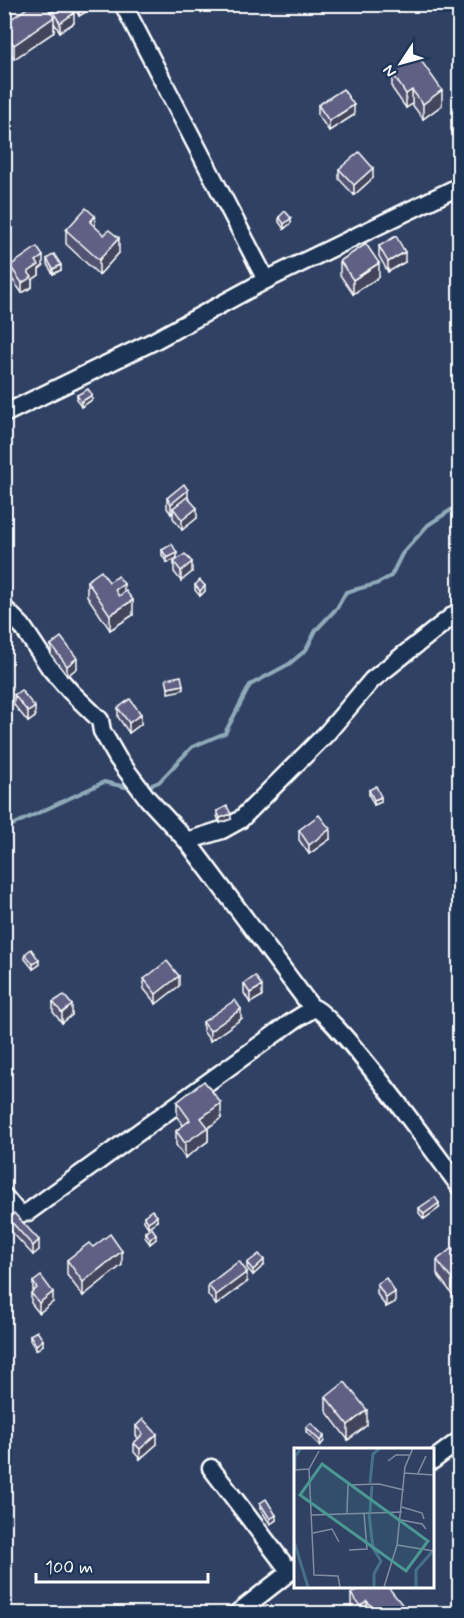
<svg xmlns="http://www.w3.org/2000/svg" width="464" height="1618" font-family="Mynerve,sans-serif">
	<style>
		.lines { fill: none; stroke-linecap: round; stroke-linejoin: round }
		.stream { stroke: #8faab8; stroke-width: 4 }
		.minor-casing { stroke: #fff; stroke-width: 21 }
		.minor { stroke: #1d3557; stroke-width: 16 }
		.wall { fill: #515372; stroke: #fff; stroke-width: 1.5 }
		.shaded-wall { fill: #42445c; stroke: #fff; stroke-width: 1.5 }
		.building { fill: #5e6184; stroke: #fff; stroke-width: 1.5 }
		.inset-river { fill: none; stroke: #457189; stroke-width: 3 }
		.inset-road { fill: none; stroke: #838da2; stroke-width: 1.5 }
		.view { fill: #4b9892; fill-opacity: 0.15; stroke: #4b9892; stroke-width: 3 }
		.inset-edge { fill: none; stroke: #fff; stroke-width: 3 }
	</style>
	<rect width="100%" height="100%" fill="#304164"/>
	<filter id="ink" filterUnits="userSpaceOnUse"><feTurbulence type="fractalNoise" baseFrequency=".0167" numOctaves="2"/><feDisplacementMap in="SourceGraphic" scale="12" xChannelSelector="R" yChannelSelector="G"/><feConvolveMatrix kernelMatrix="1 2 1 2 8 2 1 2 1" color-interpolation-filters="sRGB"/></filter>
	<g filter="url(#ink)">
		<g class="lines">
			<g class="stream">
				<polyline points="144,788 159,782 192,747 225,733 250,685 289,664 306,650 316,630 337,608 346,592 376,584 391,576 402,554 428,525 460,504"/>
				<polyline points="4,829 104,782 134,789"/>
			</g>
			<defs>
				<g id="minor">
					<polyline points="123,4 266,280"/>
					<polyline points="4,414 152,342 266,280 460,186"/>
					<polyline points="4,608 22,626 50,668 70,691 100,720 102,731 118,759 148,799 187,841 309,1004 310,1010"/>
					<polyline points="187,841 222,830 240,820 327,733 372,680 460,610"/>
					<path d="M4 1196 19 1214 28 1212 293 1021 314 1008C335 1014 441 1161 460 1187"/>
					<polyline points="432,1461 460,1440"/>
					<polyline points="211,1468 290,1572"/>
					<polyline points="236,1614 296,1567"/>
				</g>
			</defs>
			<use href="#minor" class="minor-casing"/>
			<use href="#minor" class="minor"/>
		</g>
		<g class="wall">
			<polygon points="48,4 74,23 60,32 54,23 54,32 14,59 4,45 4,24 48,9"/>
			<polygon points="72,4 96,4 96,5 79,16"/>
			<polygon points="392,73 442,105 423,119 412,104 406,108 392,88"/>
			<polygon points="318,105 354,115 329,131 318,115"/>
			<polygon points="459,114 458,140 451,130 451,120"/>
			<polygon points="339,169 373,178 354,195 339,179"/>
			<polygon points="279,217 291,223 284,229 279,222"/>
			<polygon points="95,227 104,235 119,253 99,275 66,244 66,230"/>
			<polygon points="379,246 405,262 388,272 379,256"/>
			<polygon points="47,259 61,270 53,274 47,264"/>
			<polygon points="340,261 379,277 353,294 340,275"/>
			<polygon points="10,266 43,266 39,269 39,275 32,280 32,287 22,293 10,276"/>
			<polygon points="77,395 92,400 81,407 77,400"/>
			<polygon points="167,498 188,498 197,518 182,530 173,518 173,512 171,514 167,508"/>
			<polygon points="162,550 177,558 167,563 162,555"/>
			<polygon points="174,562 192,572 181,581 174,572"/>
			<polygon points="87,581 109,582 124,592 133,615 110,630 87,596"/>
			<polygon points="195,585 205,591 200,596 195,590"/>
			<polygon points="51,645 77,668 67,676 51,655"/>
			<polygon points="14,695 35,717 28,722 14,705"/>
			<polygon points="118,708 141,724 129,733 118,717"/>
			<polygon points="369,790 381,802 374,805 369,795"/>
			<polygon points="217,811 231,819 220,823 217,816"/>
			<polygon points="299,830 330,839 309,854 299,840"/>
			<polygon points="25,954 39,965 33,969 25,959"/>
			<polygon points="144,979 179,986 156,1004 144,989"/>
			<polygon points="244,984 262,996 250,1003 244,993"/>
			<polygon points="53,1002 72,1015 62,1023 53,1012"/>
			<polygon points="241,1019 210,1041 203,1031 203,1022"/>
			<polygon points="177,1102 221,1118 208,1128 208,1141 185,1158 176,1145 176,1131 183,1125 177,1117"/>
			<polygon points="419,1208 439,1208 424,1219 419,1213"/>
			<polygon points="144,1216 157,1221 148,1227 144,1221"/>
			<polygon points="8,1218 39,1250 33,1255 8,1228"/>
			<polygon points="145,1232 156,1239 150,1244 145,1237"/>
			<polygon points="93,1247 122,1265 83,1296 67,1275 67,1260"/>
			<polygon points="459,1257 459,1303 437,1274 437,1260"/>
			<polygon points="247,1263 264,1265 253,1275 247,1268"/>
			<polygon points="33,1282 53,1302 39,1313 31,1303 31,1293 33,1292"/>
			<polygon points="247,1282 216,1305 208,1295 208,1285"/>
			<polygon points="377,1284 395,1302 386,1307 377,1294"/>
			<polygon points="30,1335 43,1345 36,1350 30,1340"/>
			<polygon points="326,1397 367,1425 348,1440 326,1411"/>
			<polygon points="136,1426 157,1444 140,1459 134,1452 134,1443 139,1439 136,1436"/>
			<polygon points="306,1427 324,1441 320,1446 306,1432"/>
			<polygon points="459,1470 459,1483 456,1477 456,1472"/>
			<polygon points="260,1503 276,1520 270,1524 260,1508"/>
			<polygon points="351,1594 409,1613 355,1614 351,1609"/>
		</g>
		<g class="shaded-wall">
			<polygon points="82,4 96,4 96,5 79,16 79,6"/>
			<polygon points="74,13 74,23 60,32 60,23"/>
			<polygon points="54,17 54,32 14,59 14,45"/>
			<polygon points="412,90 412,104 406,108 406,94"/>
			<polygon points="442,90 442,105 423,119 423,104"/>
			<polygon points="354,105 354,115 329,131 329,121"/>
			<polygon points="459,128 459,138 458,140 458,130"/>
			<polygon points="373,168 373,178 354,195 354,185"/>
			<polygon points="95,216 95,231 90,222"/>
			<polygon points="291,218 291,223 284,229 284,224"/>
			<polygon points="119,238 119,253 99,275 99,260"/>
			<polygon points="405,252 405,262 388,272 388,262"/>
			<polygon points="43,256 43,266 39,269 39,275 32,280 32,287 22,293 22,283 36,261"/>
			<polygon points="379,263 379,277 353,294 353,280"/>
			<polygon points="61,265 61,270 53,274 53,269"/>
			<polygon points="92,395 92,400 81,407 81,402"/>
			<polygon points="188,490 188,500 173,508 173,512 171,514 171,504"/>
			<polygon points="197,508 197,518 182,530 182,520"/>
			<polygon points="177,553 177,558 167,563 167,558"/>
			<polygon points="192,562 192,572 181,581 181,571"/>
			<polygon points="124,584 124,599 115,605 115,590"/>
			<polygon points="205,586 205,591 200,596 200,591"/>
			<polygon points="133,600 133,615 110,630 110,615"/>
			<polygon points="77,658 77,668 67,676 67,666"/>
			<polygon points="183,685 183,690 168,693 168,688"/>
			<polygon points="35,707 35,717 28,722 28,712"/>
			<polygon points="141,714 141,724 129,733 129,723"/>
			<polygon points="381,797 381,802 374,805 374,800"/>
			<polygon points="231,814 231,819 220,823 220,818"/>
			<polygon points="330,829 330,839 309,854 309,845"/>
			<polygon points="39,960 39,965 33,969 33,964"/>
			<polygon points="6,976 6,986 4,987 4,977"/>
			<polygon points="179,976 179,986 156,1004 156,994"/>
			<polygon points="262,986 262,996 250,1003 250,993"/>
			<polygon points="72,1005 72,1015 62,1023 62,1013"/>
			<polygon points="241,1009 241,1019 210,1041 210,1031"/>
			<polygon points="221,1103 221,1118 208,1128 208,1141 185,1158 185,1143 201,1118"/>
			<polygon points="439,1203 439,1208 424,1219 424,1214"/>
			<polygon points="157,1216 157,1221 148,1227 148,1222"/>
			<polygon points="156,1234 156,1239 150,1244 150,1239"/>
			<polygon points="39,1240 39,1250 33,1255 33,1246"/>
			<polygon points="122,1251 122,1265 83,1296 83,1282"/>
			<polygon points="264,1260 264,1265 253,1275 253,1270"/>
			<polygon points="247,1272 247,1282 216,1305 216,1295"/>
			<polygon points="53,1292 53,1302 39,1313 39,1303"/>
			<polygon points="395,1292 395,1302 386,1307 386,1298"/>
			<polygon points="43,1340 43,1345 36,1350 36,1345"/>
			<polygon points="367,1410 367,1425 348,1440 348,1425"/>
			<polygon points="157,1434 157,1444 140,1459 140,1449"/>
			<polygon points="324,1436 324,1441 320,1446 320,1441"/>
			<polygon points="276,1515 276,1520 270,1524 270,1519"/>
			<polygon points="367,1601 367,1614 360,1614 360,1606"/>
		</g>
		<g class="building">
			<polygon points="33,4 45,4 54,17 14,45 4,31 4,24"/>
			<polygon points="48,4 68,4 74,13 60,23"/>
			<polygon points="417,55 442,90 423,104 412,90 406,94 392,73"/>
			<polygon points="343,89 354,105 329,121 318,105"/>
			<polygon points="459,114 459,128 458,130 451,120"/>
			<polygon points="359,152 373,168 354,185 339,169"/>
			<polygon points="86,208 95,216 90,222 104,235 109,230 119,238 99,260 66,230"/>
			<polygon points="285,211 291,218 284,224 279,217"/>
			<polygon points="396,236 405,252 388,262 379,246"/>
			<polygon points="366,244 379,263 353,280 340,261"/>
			<polygon points="37,247 43,256 36,261 39,265 28,272 32,277 22,283 10,266"/>
			<polygon points="54,254 61,265 53,269 47,259"/>
			<polygon points="88,389 92,395 81,402 77,395"/>
			<polygon points="184,484 188,490 171,504 167,498"/>
			<polygon points="187,497 197,508 182,520 173,508"/>
			<polygon points="172,544 177,553 167,558 162,550"/>
			<polygon points="185,554 192,562 181,571 174,562"/>
			<polygon points="101,571 109,582 118,576 124,584 115,590 119,596 126,591 133,600 110,615 87,581"/>
			<polygon points="200,580 205,586 200,591 195,585"/>
			<polygon points="61,637 77,658 67,666 51,645"/>
			<polygon points="181,676 183,685 168,688 166,679"/>
			<polygon points="21,690 35,707 28,712 14,695"/>
			<polygon points="130,699 141,714 129,723 118,708"/>
			<polygon points="376,786 381,797 374,800 369,790"/>
			<polygon points="227,806 231,814 220,818 217,811"/>
			<polygon points="319,815 330,829 309,845 299,830"/>
			<polygon points="31,949 39,960 33,964 25,954"/>
			<polygon points="167,961 179,976 156,994 144,979"/>
			<polygon points="255,976 262,986 250,993 244,984"/>
			<polygon points="64,995 72,1005 62,1013 53,1002"/>
			<polygon points="235,1000 241,1009 210,1031 203,1022"/>
			<polygon points="204,1081 221,1103 201,1118 208,1127 185,1143 176,1131 190,1120 177,1102"/>
			<polygon points="435,1197 439,1203 424,1214 419,1208"/>
			<polygon points="152,1210 157,1216 148,1222 144,1216"/>
			<polygon points="14,1213 39,1240 33,1246 8,1218"/>
			<polygon points="152,1228 156,1234 150,1239 145,1232"/>
			<polygon points="110,1234 122,1251 83,1282 67,1260 89,1243 93,1247"/>
			<polygon points="452,1248 459,1257 459,1289 437,1260"/>
			<polygon points="259,1254 264,1260 253,1270 247,1263"/>
			<polygon points="239,1261 247,1272 216,1295 208,1285"/>
			<polygon points="41,1276 53,1292 39,1303 31,1293 37,1288 33,1282"/>
			<polygon points="386,1278 395,1292 386,1298 377,1284"/>
			<polygon points="37,1331 43,1340 36,1345 30,1335"/>
			<polygon points="345,1382 367,1410 348,1425 326,1397"/>
			<polygon points="143,1419 157,1434 140,1449 134,1443 143,1434 136,1426"/>
			<polygon points="311,1423 324,1436 320,1441 306,1427"/>
			<polygon points="459,1470 459,1478 456,1472"/>
			<polygon points="266,1499 276,1515 270,1519 260,1503"/>
			<polygon points="361,1587 388,1587 409,1613 377,1614 367,1601 360,1606 351,1594"/>
		</g>
	</g>
	<g transform="translate(294 1448)">
		<rect width="140" height="140" fill="#304164"/>
		<path class="inset-river" d="M1 21V9L7 0M76 35 79 6 86 0M76 64 78 38M75 66 79 100 87 113 80 126V139M0 93 14 139M122 139V122L139 103"/>
		<path class="inset-road" d="M94 13 102 7H115M15 21 20 127 44 128 46 139M0 22 15 21 25 3M110 25 140 27M124 25 132 8M108 59 128 65 130 71M53 65 54 37 85 36 110 42M18 67 108 64M107 72 128 76 132 81M19 85 38 81 45 94M103 97 140 103M55 102 73 101 70 65M90 139 103 97 111 19 119 0"/>
		<path class="view" d="M28 16 134 93 112 123 6 47Z"/>
		<rect width="140" height="140" class="inset-edge"/>
	</g>
	<rect width="464" height="1618" fill="none" stroke="#1d3557" stroke-width="24"/>
	<rect x="12" y="12" width="440" height="1594" fill="none" stroke="#fff" stroke-width="2" filter="url(#ink)"/>
	<g transform="translate(401 63) rotate(234)" stroke="#1d3557" stroke-width="4.5" paint-order="stroke">
	<path d="M0-4.5L10 22L0 15L-10 22Z" fill="#ffffff"/>
	<text y="-9" font-size="16" font-weight="bold" text-anchor="middle" fill="#ffffff">N</text>
	</g>
	<path d="M36 1573v9h172v-9" fill="none" stroke="#ffffff" stroke-width="3"/>
	<text x="45" y="1573" font-size="18" fill="#ffffff" stroke="#1d3557" stroke-width="4.5" paint-order="stroke">100 m</text>
</svg>
